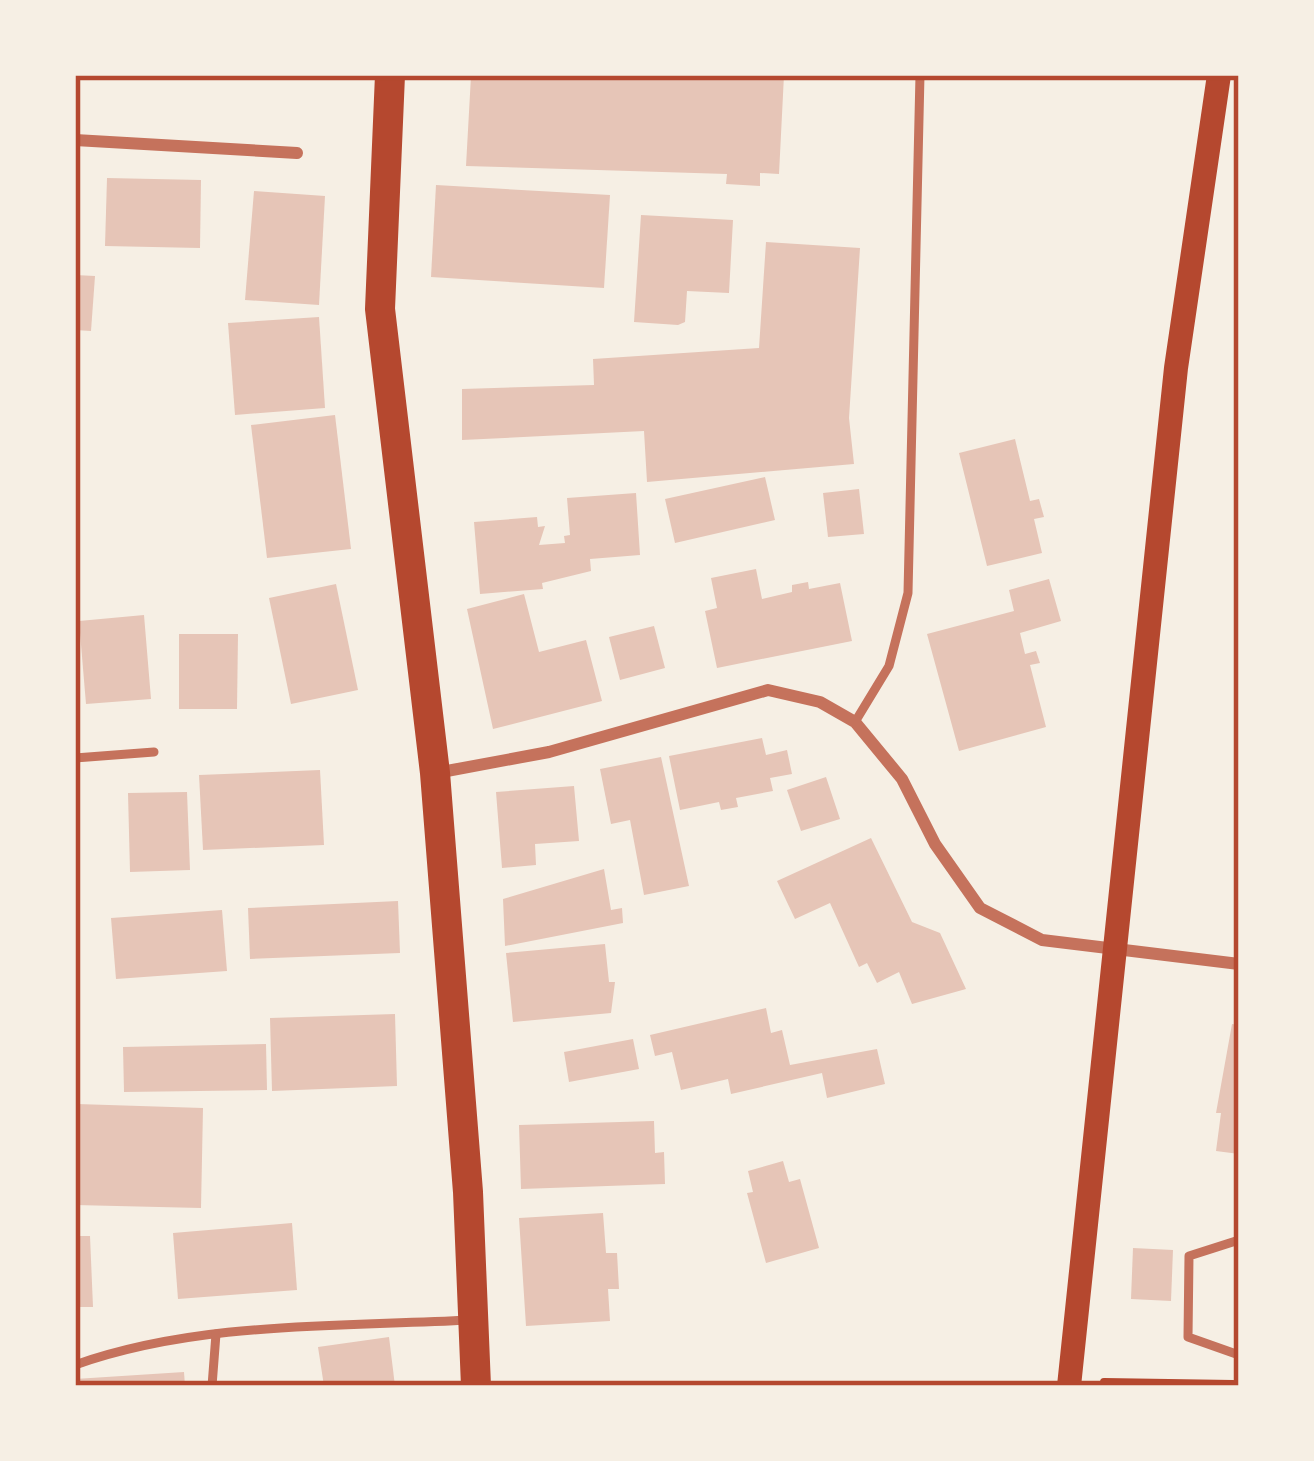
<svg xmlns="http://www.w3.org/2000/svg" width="1314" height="1461" font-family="Spectral,serif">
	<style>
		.building { fill: #e6c5b7 }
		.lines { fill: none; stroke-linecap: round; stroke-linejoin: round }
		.path { stroke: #b5482f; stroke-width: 8 }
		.service { stroke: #c5725c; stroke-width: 9 }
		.minor { stroke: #c5725c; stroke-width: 12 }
		.secondary { stroke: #b5482f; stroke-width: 24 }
		.primary { stroke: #b5482f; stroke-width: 30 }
		.neatline { fill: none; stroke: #b5482f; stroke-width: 4.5 }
	</style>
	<rect width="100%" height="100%" fill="#f6efe4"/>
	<g class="building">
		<polygon points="784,75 779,174 760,173 760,186 726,184 727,174 466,166 471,76"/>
		<polygon points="107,178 201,180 200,248 105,246"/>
		<polygon points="436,185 610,195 604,288 431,277"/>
		<polygon points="254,191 325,196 319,305 245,300"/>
		<polygon points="641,215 733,220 729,293 687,291 685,322 678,325 634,322"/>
		<polygon points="766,242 860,248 849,418 854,464 647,482 644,431 462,440 462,389 594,385 593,359 759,348"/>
		<polygon points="75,275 95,276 91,331 75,330"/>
		<polygon points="319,317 325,408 235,415 228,323"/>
		<polygon points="335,415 351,549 267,558 251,425"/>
		<polygon points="1015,439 1030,501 1039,499 1044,517 1034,519 1042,553 987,566 959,453"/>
		<polygon points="765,477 775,520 675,543 665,499"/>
		<polygon points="859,489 864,534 828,537 823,493"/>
		<polygon points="636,493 640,555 590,559 591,571 542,583 543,589 480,594 474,522 537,517 538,527 545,526 539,545 565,543 564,536 570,535 567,498"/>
		<polygon points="756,569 762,599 792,592 792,585 808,582 809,589 840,583 852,641 717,668 705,611 717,608 711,578"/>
		<polygon points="1049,579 1061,621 1020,633 1025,654 1036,651 1040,663 1030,665 1046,727 959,751 927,634 1014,611 1009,590"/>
		<polygon points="336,584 358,690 291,704 269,598"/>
		<polygon points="524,594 539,652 586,640 602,701 493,729 467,609"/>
		<polygon points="144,615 151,699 86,704 79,621"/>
		<polygon points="654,626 665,668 620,680 609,637"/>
		<polygon points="179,634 238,634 237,709 179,709"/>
		<polygon points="762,738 766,755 787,750 792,774 770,778 773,791 736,798 738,807 721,810 719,802 680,810 669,756"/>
		<polygon points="661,757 689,886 644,895 630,820 611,824 600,769"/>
		<polygon points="320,770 324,845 203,850 199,775"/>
		<polygon points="826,777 840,819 801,831 787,790"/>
		<polygon points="574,786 579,841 535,844 536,865 502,868 496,792"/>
		<polygon points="187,792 190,870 130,872 128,793"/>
		<polygon points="871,838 912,922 940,933 966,989 912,1004 899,972 877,983 867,963 859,967 830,903 795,919 777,881"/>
		<polygon points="604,869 611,910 622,908 623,923 505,946 503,899"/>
		<polygon points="398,901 400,953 250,959 248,908"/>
		<polygon points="222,910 227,971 116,979 111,918"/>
		<polygon points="605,944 609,982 615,982 611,1013 513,1022 506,953"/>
		<polygon points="766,1008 771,1033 782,1030 790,1065 877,1049 885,1084 827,1098 822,1073 731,1094 728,1079 681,1090 672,1052 655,1056 650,1035"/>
		<polygon points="395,1014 397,1086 272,1091 270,1018"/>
		<polygon points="1232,1024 1239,1025 1239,1154 1216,1151 1221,1113 1216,1113"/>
		<polygon points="633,1039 639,1069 569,1082 564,1052"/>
		<polygon points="266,1044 267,1090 124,1092 123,1047"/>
		<polygon points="77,1104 203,1108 201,1208 75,1205"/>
		<polygon points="654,1121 655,1153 664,1152 665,1184 521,1189 519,1125"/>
		<polygon points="783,1161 789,1182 800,1179 819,1248 766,1263 747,1193 753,1192 748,1171"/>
		<polygon points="603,1213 606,1253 617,1253 619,1289 608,1289 610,1321 526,1326 519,1218"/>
		<polygon points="292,1223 297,1290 178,1299 173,1233"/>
		<polygon points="75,1236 90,1236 93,1307 75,1307"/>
		<polygon points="1133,1248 1173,1250 1171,1301 1131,1299"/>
		<polygon points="389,1337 395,1386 324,1386 318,1347"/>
		<polygon points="184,1372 185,1386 75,1386 75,1379"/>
	</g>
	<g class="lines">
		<polyline class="path" points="1104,1382 1233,1384"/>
		<g class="service">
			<polyline points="855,722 889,666 908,593 920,75"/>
			<polyline points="75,758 154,752"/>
			<polyline points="1239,1240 1189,1256 1188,1337 1239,1355"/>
			<path d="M75 1365C199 1321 338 1327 469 1320"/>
			<polyline points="212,1386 216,1334"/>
		</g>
		<g class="minor">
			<polyline points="75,140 297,153"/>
			<polyline points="436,773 549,752 768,690 820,702 855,722 902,779 935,844 980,908 1042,940 1239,964"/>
		</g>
		<polyline class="secondary" points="1069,1386 1176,368 1219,75"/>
		<polyline class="primary" points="390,75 380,309 435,773 468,1192 476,1386"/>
	</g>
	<rect width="1314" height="1461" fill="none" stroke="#f6efe4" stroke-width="156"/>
	<rect x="78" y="78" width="1158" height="1305" class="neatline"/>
</svg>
